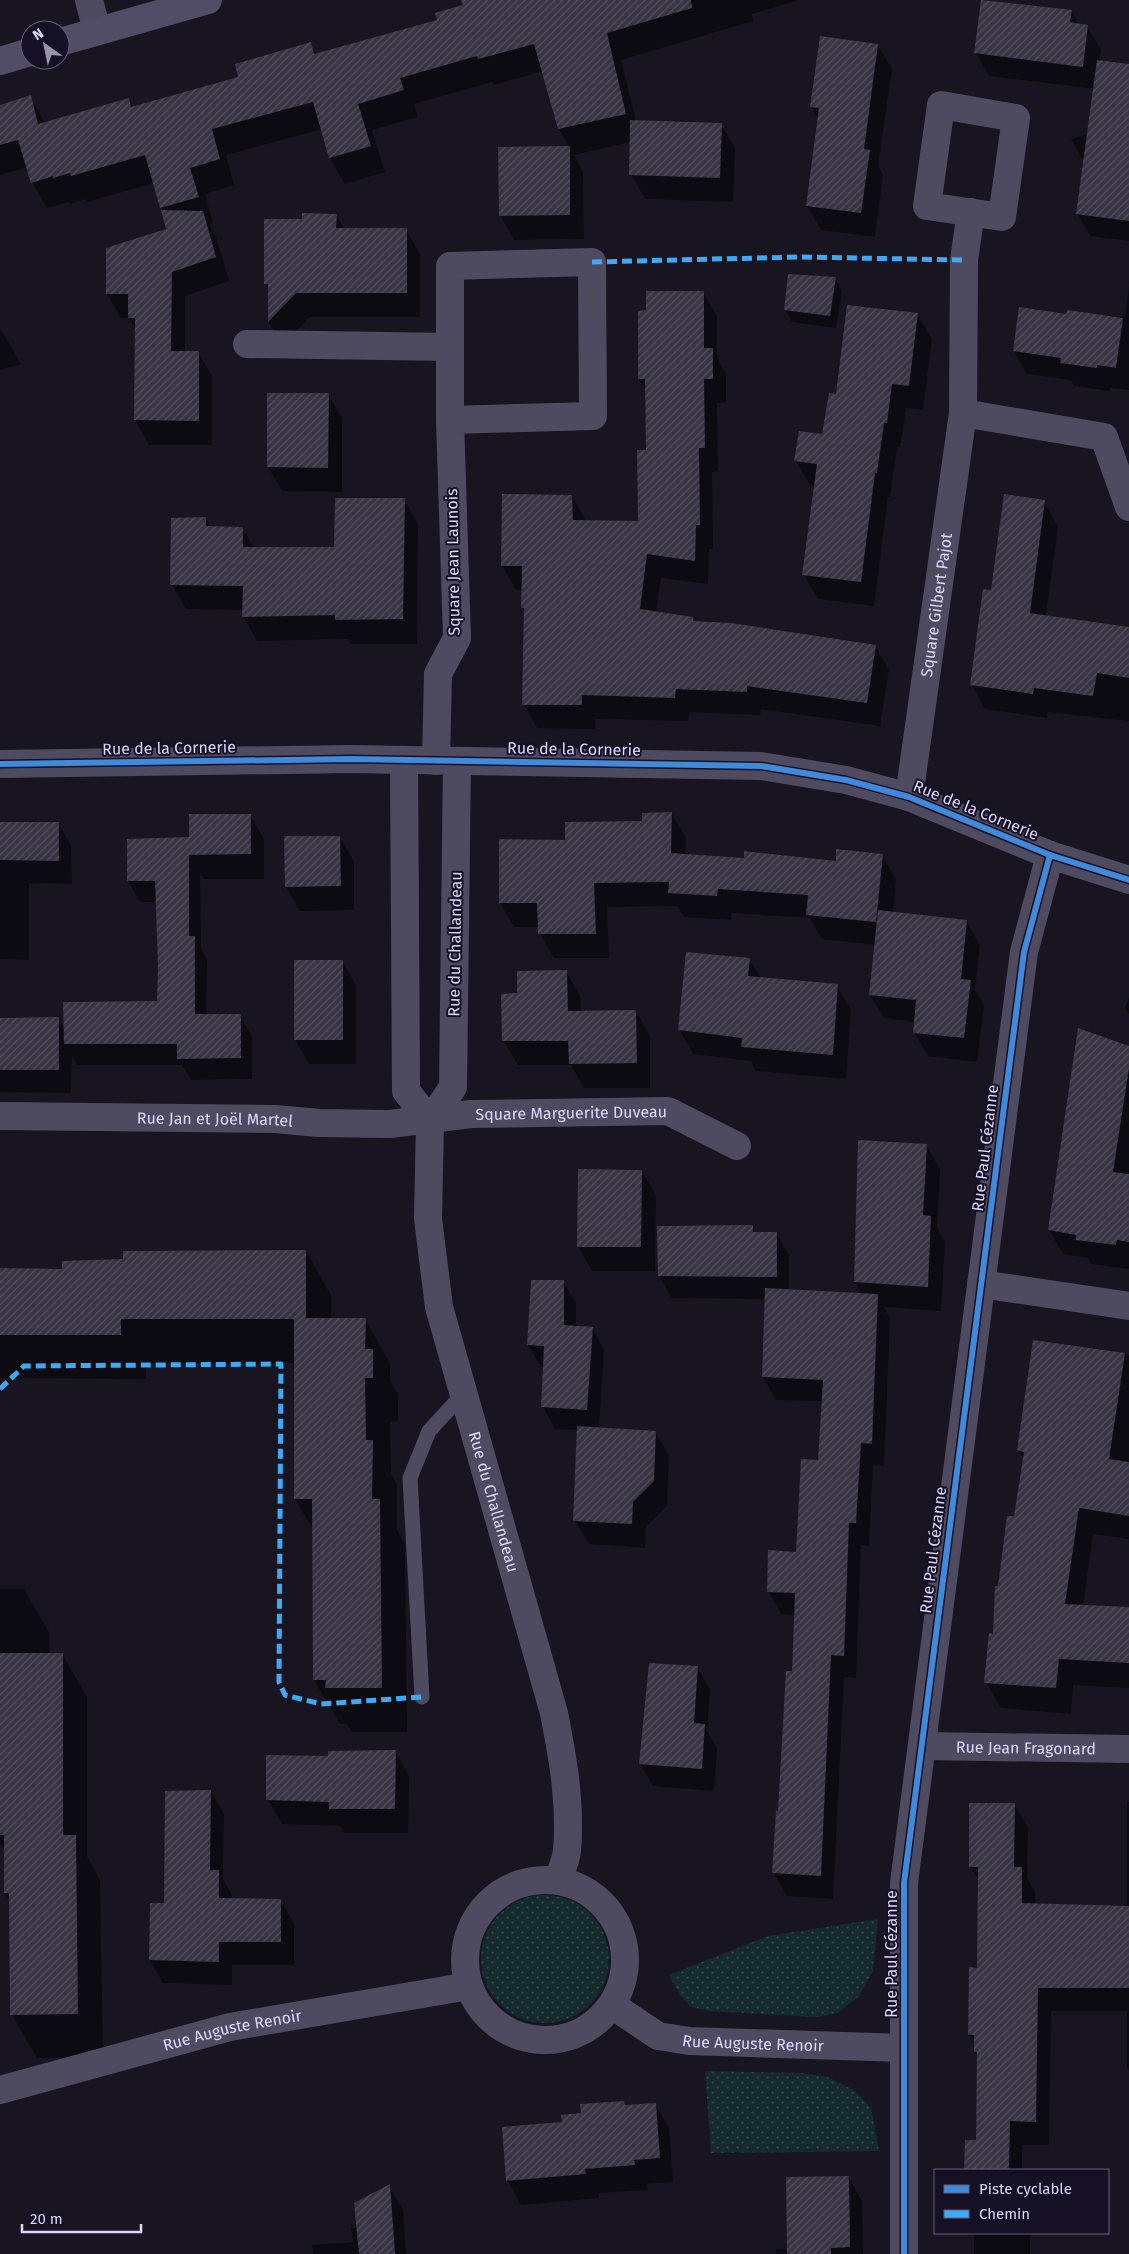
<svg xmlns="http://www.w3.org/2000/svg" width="1129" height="2254" font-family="'Fira Sans',sans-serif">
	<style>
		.grass { fill: url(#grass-dots) }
		.shadow { fill: #0007 }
		.building { fill: url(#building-hatch) }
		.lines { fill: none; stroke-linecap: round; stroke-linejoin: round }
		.lane { stroke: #4e4b60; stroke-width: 15 }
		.street { stroke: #4e4b60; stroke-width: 28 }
		.secondary { stroke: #514d66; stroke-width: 28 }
		.quiet { stroke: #3fa9f5; stroke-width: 5; stroke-dasharray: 10 5; stroke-linecap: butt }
		.cycleway-casing { stroke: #161025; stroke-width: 9 }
		.cycleway { stroke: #408adc; stroke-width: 6 }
		.labels { text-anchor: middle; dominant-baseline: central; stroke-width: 4; stroke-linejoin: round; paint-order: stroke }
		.street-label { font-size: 16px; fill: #ded6fd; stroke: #161025 }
	</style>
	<defs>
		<pattern id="grass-dots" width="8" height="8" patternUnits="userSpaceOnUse" patternTransform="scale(1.25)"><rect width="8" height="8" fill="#142a2c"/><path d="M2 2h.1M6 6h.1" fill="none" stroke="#36484c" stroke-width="1.8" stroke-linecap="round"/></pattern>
		<pattern id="building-hatch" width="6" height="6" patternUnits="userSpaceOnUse" patternTransform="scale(1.25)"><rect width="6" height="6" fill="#373342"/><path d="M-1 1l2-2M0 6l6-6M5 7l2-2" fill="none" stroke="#54505e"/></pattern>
	</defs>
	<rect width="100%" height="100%" fill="#181520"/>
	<g class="grass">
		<circle cx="545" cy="1959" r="64"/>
		<polygon points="878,1919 873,1971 859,1996 838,2013 816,2017 709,2011 691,2007 680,1995 669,1975 768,1936"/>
		<polygon points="705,2071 803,2073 828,2077 855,2091 871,2108 879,2151 711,2153"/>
	</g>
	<g class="shadow">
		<polygon points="475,0 799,0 752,14 753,21 621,60 636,121 721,124 735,148 733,202 645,199 631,174 631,142 574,155 583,172 584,239 514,240 500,215 569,147 559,129 543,71 494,85 492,82 414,104 418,117 372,130 385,172 345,184 330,158 322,129 226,155 234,185 205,194 213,223 209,224 216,236 229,281 185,296 185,352 198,352 212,376 212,445 149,445 135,420 136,331 129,318 121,318 107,294 168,230 154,183 87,202 86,199 70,204 69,202 47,208 32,182 28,167 0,175 0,106 30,97 45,123 128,99 133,108 240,78 310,44 317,55 438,21"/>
		<polygon points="1071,11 1079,25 1087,27 1101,50 1099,62 1129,65 1129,241 1090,236 1077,213 1084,162 1071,139 1088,134 1095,89 989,76 976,53"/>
		<polygon points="878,45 892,69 878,166 883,175 875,237 821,230 807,206 819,120 811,107"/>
		<polygon points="336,215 345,230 406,229 420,254 420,317 310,317 283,345 269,322 270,292 265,284"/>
		<polygon points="835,279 842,291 836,328 792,322 785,310"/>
		<polygon points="1129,286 1129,390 1110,388 1110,391 1074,386 1071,380 1027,374 1014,351 1067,315 1068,312 1125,317"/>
		<polygon points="703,292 717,316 717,358 726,374 726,403 717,403 718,471 712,472 713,549 709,549 708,584 661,578 656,613 693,618 695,623 875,646 889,670 880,726 761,709 760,715 689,712 688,721 595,719 595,729 537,728 524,704 525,613 522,608 523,590 516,590 502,566 572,496 586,521 639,522 647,451 646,392 639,379 647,312"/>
		<polygon points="917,314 932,339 923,410 906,408 900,447 897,447 890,497 888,497 874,606 818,599 804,575 815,486 810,485 796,461 823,435 837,395"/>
		<polygon points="0,328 21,364 0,370"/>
		<polygon points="328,394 342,418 342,492 282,491 268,467"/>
		<polygon points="404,499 418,524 417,644 350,644 348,639 257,641 243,616 243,610 186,609 172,585 206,518 211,527 242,528 254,548 335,548"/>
		<polygon points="1044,502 1058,526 1046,616 1129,628 1129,721 1048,712 1047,718 985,709 971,684 992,592"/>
		<polygon points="672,814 686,838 685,855 837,863 882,855 896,880 893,913 966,921 980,945 975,990 984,1005 977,1062 928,1056 914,1032 915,1022 884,1018 870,995 876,945 822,939 810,918 731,913 731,920 684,917 677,906 607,907 609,958 554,958 540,934 539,927 514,927 500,903 566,841"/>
		<polygon points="250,815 264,839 264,879 204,879 200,873 201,948 207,959 206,1016 240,1015 252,1037 252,1079 191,1080 182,1065 77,1065 72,1055 71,1093 0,1092 0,1019 58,1019 65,1030 158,1002 160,966 157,902 140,902 128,881 188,839"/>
		<polygon points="0,823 58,823 71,846 72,884 29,883 29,960 0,959"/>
		<polygon points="340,837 354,861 354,910 300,911 286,887"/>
		<polygon points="749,959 761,978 837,986 851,1010 846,1079 756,1071 751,1061 693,1054 679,1029"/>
		<polygon points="342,961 356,985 356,1064 309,1064 295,1040"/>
		<polygon points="566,971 580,996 581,1012 636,1011 650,1036 650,1088 584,1088 571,1065 518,1065 503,1040 518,995"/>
		<polygon points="1129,997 1129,1014 1125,1008"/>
		<polygon points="1129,1047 1129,1269 1091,1264 1088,1258 1063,1254 1049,1230"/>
		<polygon points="926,1145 940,1169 937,1228 945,1242 941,1311 884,1307 890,1318 884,1466 873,1465 869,1546 861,1545 856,1678 844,1677 833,1899 787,1896 774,1873 777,1813 779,1813 793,1672 796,1615 781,1614 768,1591 797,1553 820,1461 823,1401 776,1400 763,1377 766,1299 672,1298 659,1276 752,1227 755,1233 776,1233 789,1255 789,1290 862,1294 855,1282"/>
		<polygon points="642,1171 656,1195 655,1271 592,1271 578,1246"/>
		<polygon points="306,1251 331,1295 331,1319 365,1319 390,1363 390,1381 398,1394 398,1421 390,1422 391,1473 397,1485 397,1530 405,1545 407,1732 352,1732 347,1724 340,1724 314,1680 313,1529 295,1499 296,1363 146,1363 146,1379 0,1378 0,1270 63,1270"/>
		<polygon points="563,1282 576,1303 576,1327 592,1328 604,1350 599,1429 655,1432 669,1456 667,1506 646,1527 645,1548 589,1544 575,1521 579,1430 555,1429 543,1407 545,1367 541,1367 528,1345"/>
		<polygon points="1034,1341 1129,1355 1129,1539 1093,1534 1083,1606 1129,1609 1129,1688 1073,1685 1071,1714 1001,1708 986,1682 994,1635 999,1588 1015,1517 1024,1460 1018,1450"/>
		<polygon points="0,1589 24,1589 49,1632 50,1654 62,1654 87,1697 87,1856 100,1880 103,2057 37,2058 12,2015 11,1903 5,1893 5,1852 0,1844"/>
		<polygon points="697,1667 710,1690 707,1731 717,1748 714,1791 653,1786 640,1764"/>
		<polygon points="395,1751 409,1776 408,1833 344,1833 340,1826 282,1824 267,1799 330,1757"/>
		<polygon points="211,1791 224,1814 223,1879 232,1895 232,1899 280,1900 294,1923 294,1965 232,1965 232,1985 163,1983 150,1960 151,1904 165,1904"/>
		<polygon points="1127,1802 1129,1802 1129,2071 1127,2067 1127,2011 1051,2011 1049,2145 1022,2145 1022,2170 965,2170 966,2141 977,2141 978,2057 975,2052 975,2044 970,2035 978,1969 979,1881 970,1866 1014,1804 1028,1828 1027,1878 1035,1892 1035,1905 1127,1907"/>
		<polygon points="624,2102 626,2106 655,2104 669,2128 673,2182 647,2184 648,2190 599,2193 599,2198 521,2205 507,2180 563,2123 582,2114"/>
		<polygon points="848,2177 862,2201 863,2254 776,2254 776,2249 788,2249"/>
		<polygon points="389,2186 403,2210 406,2254 313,2254 312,2245 353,2242 351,2228 358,2228"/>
		<rect x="974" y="2233" width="56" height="21"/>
	</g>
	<g class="building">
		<polygon points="461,0 691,0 692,8 607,33 626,114 558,129 534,44 478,59 477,56 400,78 404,90 358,104 371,146 329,158 313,102 212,129 220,159 190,168 199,197 160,208 145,155 71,176 70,173 53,178 53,176 31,183 18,140 0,145 0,105 31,95 38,124 129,98 131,107 238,77 235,64 311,42 314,54 437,20 435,13 463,5"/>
		<polygon points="981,0 1072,10 1070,22 1088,25 1083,67 974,53"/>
		<polygon points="820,36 878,44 864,149 870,150 861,213 806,206 819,108 810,107"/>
		<polygon points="1097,60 1129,64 1129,221 1076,214"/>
		<polygon points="630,120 722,123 720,178 629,175"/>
		<polygon points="570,146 570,215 499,216 498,147"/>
		<polygon points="161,210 203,211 216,257 172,272 171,351 199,351 199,421 134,420 135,318 128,318 128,294 106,294 106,248 166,229"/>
		<polygon points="302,213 337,214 336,228 407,228 407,293 296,293 268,322 268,284 264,284 264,219 302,219"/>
		<polygon points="788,274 836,277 830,316 784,310"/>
		<polygon points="646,291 704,291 704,348 713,348 713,379 704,379 705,448 699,448 700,525 696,525 695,561 647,554 640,609 693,617 693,621 731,623 876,645 867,703 747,686 747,692 676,689 675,698 582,695 582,705 522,705 524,608 521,608 522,566 501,566 502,494 572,495 573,520 638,521 637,450 646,450 645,379 638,379 638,311 646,310"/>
		<polygon points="847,305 918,313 909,386 892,384 887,423 884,423 877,473 875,473 861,582 802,575 817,464 794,461 799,431 822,434 829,393 836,394"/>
		<polygon points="1019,307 1066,314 1067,310 1123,318 1116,368 1097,365 1097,368 1060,363 1061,358 1013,351"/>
		<polygon points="267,393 329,393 328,468 267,467"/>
		<polygon points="1004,494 1045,500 1030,613 1129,627 1129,678 1097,673 1093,696 1034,688 1033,694 970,685 983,589 991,590"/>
		<polygon points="335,498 405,498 403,619 335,620 335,615 242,617 243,586 170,585 171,518 206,517 206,526 243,527 243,547 334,547"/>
		<polygon points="672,812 671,853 744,858 744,851 836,861 836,849 883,854 876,922 806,915 808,895 718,889 717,896 668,893 669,882 594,883 596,934 538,934 537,903 499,903 499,839 565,840 565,822 642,821 642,813"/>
		<polygon points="189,814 251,814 251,854 189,855"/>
		<polygon points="0,822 59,822 59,861 0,860"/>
		<polygon points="284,836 340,836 341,886 285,887"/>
		<polygon points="189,837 189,936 195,936 195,1014 241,1014 241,1058 177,1059 177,1044 64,1044 63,1002 157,1001 158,966 155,881 127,881 127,839"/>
		<polygon points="878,910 967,920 961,979 971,980 964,1038 913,1033 916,1000 869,995"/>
		<polygon points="686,952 750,958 748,976 838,984 833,1055 741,1047 742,1038 678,1030"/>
		<rect x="294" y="960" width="49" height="80"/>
		<polygon points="567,970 568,1011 636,1010 637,1063 569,1064 568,1041 502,1041 501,994 517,993 517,971"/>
		<polygon points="59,1017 59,1070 0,1070 0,1018"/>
		<polygon points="1078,1028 1129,1046 1129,1068 1113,1172 1129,1174 1129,1242 1117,1240 1116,1245 1076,1240 1076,1235 1048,1230"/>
		<polygon points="858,1140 927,1144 923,1215 931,1216 928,1287 854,1282"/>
		<polygon points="578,1169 642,1170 641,1247 577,1247"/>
		<polygon points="753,1225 753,1232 777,1232 777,1277 658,1276 657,1226"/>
		<polygon points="306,1250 306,1318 366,1318 365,1349 373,1349 373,1378 365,1378 366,1440 373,1440 372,1499 380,1499 382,1688 325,1688 326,1680 313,1680 312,1499 294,1499 294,1319 121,1319 121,1335 0,1335 0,1268 62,1269 62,1261 123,1259 123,1251"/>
		<polygon points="531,1280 564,1280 564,1325 593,1327 587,1410 541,1407 544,1346 527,1345"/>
		<polygon points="765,1288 878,1294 872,1444 861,1443 856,1523 849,1523 844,1656 831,1655 821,1876 772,1873 776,1811 778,1811 786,1671 792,1671 795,1593 767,1592 768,1550 796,1552 801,1459 818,1460 823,1380 762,1377"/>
		<polygon points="1033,1340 1125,1353 1109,1459 1129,1462 1129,1516 1079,1508 1065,1604 1129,1607 1129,1663 1059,1659 1056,1688 984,1683 989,1633 993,1634 995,1586 998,1586 1007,1516 1014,1516 1024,1452 1017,1450"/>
		<polygon points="577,1426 656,1431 654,1481 633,1502 632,1524 573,1521"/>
		<polygon points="0,1653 63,1653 63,1835 76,1835 78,2014 10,2015 9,1893 4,1893 4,1835 0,1835"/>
		<polygon points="649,1663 698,1666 694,1723 705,1724 702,1769 639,1764"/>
		<polygon points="396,1750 395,1809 329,1809 329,1802 266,1800 266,1755 328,1756 328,1751"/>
		<polygon points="211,1790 210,1870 219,1870 219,1898 281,1899 281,1942 219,1942 219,1962 149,1960 150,1903 164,1903 165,1791"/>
		<polygon points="969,1803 1015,1803 1014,1867 1022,1867 1022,1903 1129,1906 1129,1988 1038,1988 1036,2122 1010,2121 1009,2170 964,2170 965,2140 976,2140 977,2052 974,2052 974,2035 968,2035 969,1967 977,1968 978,1867 969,1867"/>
		<polygon points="624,2101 625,2105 656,2103 660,2158 634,2160 635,2165 585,2169 586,2174 506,2181 502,2127 562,2122 561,2115 581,2113 580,2104"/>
		<polygon points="849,2176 850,2247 831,2248 831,2254 787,2254 786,2177"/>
		<polygon points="390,2184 395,2254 359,2254 354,2203"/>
	</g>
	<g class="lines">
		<polyline class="lane" points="422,1697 410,1478 429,1431 463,1394"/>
		<g class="street">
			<polyline points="89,0 97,31"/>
			<polygon points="941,105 1016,118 1002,217 927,206"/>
			<polyline points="247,344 450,347"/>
			<polyline points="963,413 1104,437 1129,507"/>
			<polyline points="404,761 406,1091 430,1121"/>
			<polyline points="436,761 438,674 457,638 450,420 450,266 592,262 593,416 450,420"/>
			<path id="s1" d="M457 761 453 1087 430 1121 428 1219 439 1307 554 1713C563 1759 571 1804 567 1851 566 1860 561 1871 558 1880"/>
			<polyline points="0,764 351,759 761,766 846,780 909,797 1050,855 1129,880"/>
			<path id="s2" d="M909 797 963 413 964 260 971 212"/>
			<path id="s3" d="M0 1116 275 1119 319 1123 390 1124 471 1114 668 1111 737 1146"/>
			<polyline points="981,1284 1129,1306"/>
			<path id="s4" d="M922 1746 1129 1749"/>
			<circle cx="545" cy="1960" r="80"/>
			<path id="s5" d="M612 2005 658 2036 689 2041 904 2048"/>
			<path id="s6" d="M0 2090 230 2027 469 1986"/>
			<polyline points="904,2254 904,1883 1024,952 1050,855"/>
		</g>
		<g class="secondary">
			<polyline points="60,42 208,0"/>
			<polyline points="0,61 30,52"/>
		</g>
		<g class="quiet">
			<polyline points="592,262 799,257 964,260"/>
			<polyline points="0,1389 24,1366 281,1364 279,1682 285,1695 321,1704 422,1697"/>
		</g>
		<defs>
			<g id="cycleway">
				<polyline points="0,764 351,759 761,766 846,780 909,797 1050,855 1129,880"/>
				<polyline points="904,2254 904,1883 1024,952 1050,855"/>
			</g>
		</defs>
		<use href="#cycleway" class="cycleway-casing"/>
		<use href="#cycleway" class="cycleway"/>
	</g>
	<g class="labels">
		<g class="street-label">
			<text transform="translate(453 562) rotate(-91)">Square Jean Launois</text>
			<text stroke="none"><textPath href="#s2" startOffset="194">Square Gilbert Pajot</textPath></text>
			<text transform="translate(169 748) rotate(-1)">Rue de la Cornerie</text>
			<text transform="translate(574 749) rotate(1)">Rue de la Cornerie</text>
			<text transform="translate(976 810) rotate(22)">Rue de la Cornerie</text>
			<text transform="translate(455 944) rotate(-89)">Rue du Challandeau</text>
			<text stroke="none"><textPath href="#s3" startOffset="572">Square Marguerite Duveau</textPath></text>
			<text stroke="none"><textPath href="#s3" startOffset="215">Rue Jan et Joël Martel</textPath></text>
			<text transform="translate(985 1148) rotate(-83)">Rue Paul Cézanne</text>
			<text stroke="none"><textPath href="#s1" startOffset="756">Rue du Challandeau</textPath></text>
			<text transform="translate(933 1550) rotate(-83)">Rue Paul Cézanne</text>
			<text stroke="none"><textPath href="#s4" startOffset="104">Rue Jean Fragonard</textPath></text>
			<text transform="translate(891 1954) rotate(-90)">Rue Paul Cézanne</text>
			<text stroke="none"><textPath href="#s6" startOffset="240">Rue Auguste Renoir</textPath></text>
			<text stroke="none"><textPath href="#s5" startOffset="151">Rue Auguste Renoir</textPath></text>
		</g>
	</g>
	<rect x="934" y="2169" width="175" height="65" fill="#161025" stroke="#665f7b"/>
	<rect x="944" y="2185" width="25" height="8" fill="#408adc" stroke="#665f7b"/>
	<text x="979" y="2194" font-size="15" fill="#ded6fd">Piste cyclable</text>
	<rect x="944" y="2210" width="25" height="8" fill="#3fa9f5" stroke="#665f7b"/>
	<text x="979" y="2219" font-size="15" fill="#ded6fd">Chemin</text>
	<g transform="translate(45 45) rotate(327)"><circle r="24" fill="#161025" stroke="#665f7b"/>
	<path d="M0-4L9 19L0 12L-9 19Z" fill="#9992b0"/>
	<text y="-8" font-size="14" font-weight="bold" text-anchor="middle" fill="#ded6fd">N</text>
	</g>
	<path d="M22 2224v8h119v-8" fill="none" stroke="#ded6fd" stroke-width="2.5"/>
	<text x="30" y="2224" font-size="15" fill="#ded6fd" stroke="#161025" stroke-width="4" paint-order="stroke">20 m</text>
</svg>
